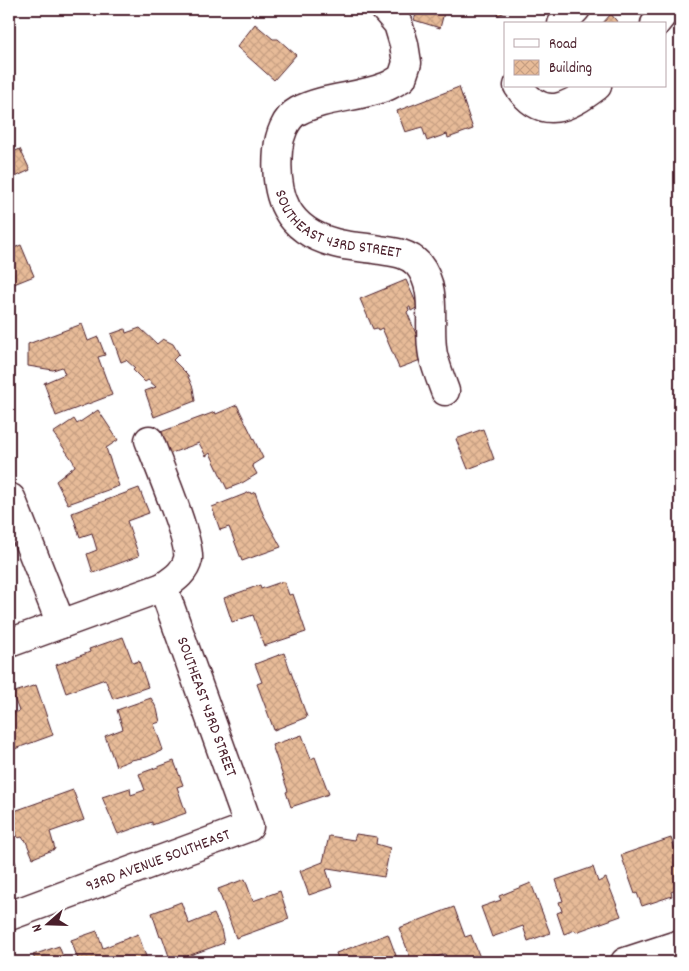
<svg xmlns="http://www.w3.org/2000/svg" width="689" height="971" font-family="Dekko,sans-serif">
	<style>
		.building { fill: url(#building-cross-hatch); stroke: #4a1f2b }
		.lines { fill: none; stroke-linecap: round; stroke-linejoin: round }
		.minor-casing { stroke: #4a1f2b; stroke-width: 31 }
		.minor { stroke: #fff; stroke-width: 28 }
		.labels { text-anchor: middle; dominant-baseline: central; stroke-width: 4; stroke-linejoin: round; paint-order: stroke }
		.street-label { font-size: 16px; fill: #4a1f2b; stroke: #fff }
	</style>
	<defs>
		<pattern id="building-cross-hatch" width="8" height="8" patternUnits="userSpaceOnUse" patternTransform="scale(1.25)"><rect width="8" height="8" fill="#e7bb98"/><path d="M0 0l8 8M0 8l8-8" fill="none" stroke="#c8a083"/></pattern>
	</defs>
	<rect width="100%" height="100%" fill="#fff"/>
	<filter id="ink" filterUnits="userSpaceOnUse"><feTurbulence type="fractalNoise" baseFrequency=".02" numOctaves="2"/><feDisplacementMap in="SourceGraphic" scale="10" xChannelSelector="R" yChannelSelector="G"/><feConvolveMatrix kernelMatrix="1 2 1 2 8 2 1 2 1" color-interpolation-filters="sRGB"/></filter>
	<g filter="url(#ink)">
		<g class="building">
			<polygon points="418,9 445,9 440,28 414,20"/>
			<polygon points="495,9 513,9 498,15"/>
			<polygon points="611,14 619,24 602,24"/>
			<polygon points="255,24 273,39 278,39 296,55 274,80 237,47"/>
			<polygon points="459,87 473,129 448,138 447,134 427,141 422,127 405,132 397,111"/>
			<polygon points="9,122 14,131 9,134"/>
			<polygon points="20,149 30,170 9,180 9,154"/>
			<polygon points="21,245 34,276 9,286 9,250"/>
			<polygon points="406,280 418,307 411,311 410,307 408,307 409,310 407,312 426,358 399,368 382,328 378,330 377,328 373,329 360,299"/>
			<polygon points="82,324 88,341 98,337 105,355 98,357 112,395 56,416 44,383 65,374 62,367 53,370 28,366 28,344"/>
			<polygon points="140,328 157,344 163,339 173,344 179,354 173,360 187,374 193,388 195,401 154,417 145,391 156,387 148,380 145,382 133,370 135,368 126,360 121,362 111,334 125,329 126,333"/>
			<polygon points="237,405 263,458 252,465 257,474 242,483 227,489 210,453 206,456 199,443 166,455 158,433 215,412 216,414"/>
			<polygon points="98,410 118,440 106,448 119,486 68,504 56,481 75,466 73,461 53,433 74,419 77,424"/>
			<polygon points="483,429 494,459 468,469 456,439"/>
			<polygon points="139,488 149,513 127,521 139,556 93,573 87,554 97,550 92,533 80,537 72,513"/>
			<polygon points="250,492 251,494 255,492 263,514 281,547 242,561 229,527 220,530 212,507"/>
			<polygon points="284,581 289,595 293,594 306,632 264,646 253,615 232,622 224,598 260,585 261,589"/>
			<polygon points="123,637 133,663 139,661 148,687 113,699 105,679 66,693 56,665 90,652 89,649"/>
			<polygon points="284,653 307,717 274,730 257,684 262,682 255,664"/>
			<polygon points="36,685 53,735 9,751 9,715 19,711 12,693"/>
			<polygon points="151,698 157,709 160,722 154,724 163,750 147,757 131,760 116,766 105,736 123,729 117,710"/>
			<polygon points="302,735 311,759 315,757 329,794 291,807 286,792 288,791 272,745"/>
			<polygon points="174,761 183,785 177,787 186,813 152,825 152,822 118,834 102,797 130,788 131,795 145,790 139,774"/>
			<polygon points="73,790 84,820 50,832 55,849 33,858 25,839 24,840 22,837 18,838 9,813"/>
			<polygon points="356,834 377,837 376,844 390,848 384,877 328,868 326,869 332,887 309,895 300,871 323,862 329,836 354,840"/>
			<polygon points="671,838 680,863 680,888 671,892 672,896 642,906 637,893 635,894 621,855"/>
			<polygon points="9,846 16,864 9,866"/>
			<polygon points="593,867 598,882 606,878 621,916 576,932 575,930 564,934 557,913 562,911 559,902 563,901 556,880"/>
			<polygon points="245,879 253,901 280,891 289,919 236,938 218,889"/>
			<polygon points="531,883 550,933 528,941 523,926 492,937 481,907 501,900 499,896"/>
			<polygon points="181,902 189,924 214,914 221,929 224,943 171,962 162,936 160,937 152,913"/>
			<polygon points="454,907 465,937 471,935 481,960 475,962 448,962 445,954 434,958 436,962 412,962 399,928"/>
			<polygon points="97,931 103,948 138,934 148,962 79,962 71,940"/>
			<polygon points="388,934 398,961 402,959 403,962 339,962 336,953"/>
			<polygon points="59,946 65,962 36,962 33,955"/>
		</g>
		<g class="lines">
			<defs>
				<g id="minor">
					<path id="s1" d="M385 9 398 24 404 44 407 63 402 78C396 81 391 85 385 87 357 98 324 97 298 111 285 118 279 137 278 150 274 196 286 230 335 243 349 247 365 247 380 250 393 252 408 253 418 264 439 290 427 324 433 355 436 367 441 380 445 391"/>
					<polyline points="562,24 576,9"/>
					<polyline points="655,24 667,9"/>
					<path d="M518 86C543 122 568 108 597 86"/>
					<polyline points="9,498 11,498 61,624"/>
					<path d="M9 643 163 587C173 580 185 573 188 559 191 542 157 461 149 440"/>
					<path id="s2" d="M9 916 249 827 163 587"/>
					<polyline points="625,962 680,944"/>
				</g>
			</defs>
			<use href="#minor" class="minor-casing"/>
			<use href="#minor" class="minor"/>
		</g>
	</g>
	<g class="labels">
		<g class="street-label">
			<text stroke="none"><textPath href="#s1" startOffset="345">SOUTHEAST 43RD STREET</textPath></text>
			<text transform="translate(206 707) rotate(70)">SOUTHEAST 43RD STREET</text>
			<text stroke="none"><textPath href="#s2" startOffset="159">93RD AVENUE SOUTHEAST</textPath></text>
		</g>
	</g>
	<rect width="689" height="971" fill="none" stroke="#fff" stroke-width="30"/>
	<rect x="15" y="15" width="659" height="941" fill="none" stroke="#4a1f2b" stroke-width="2" filter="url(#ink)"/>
	<rect x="504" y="22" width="162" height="65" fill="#ffffff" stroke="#b7a5aa"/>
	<rect x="514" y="39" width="25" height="8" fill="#ffffff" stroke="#b7a5aa"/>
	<text x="549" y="48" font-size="15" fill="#4a1f2b">Road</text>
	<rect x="514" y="60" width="25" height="15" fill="url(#building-cross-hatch)" stroke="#b7a5aa"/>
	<text x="549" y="72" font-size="15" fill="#4a1f2b">Building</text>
	<g transform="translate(48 924) rotate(250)" stroke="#ffffff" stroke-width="4" paint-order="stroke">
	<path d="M0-4L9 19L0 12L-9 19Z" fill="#4a1f2b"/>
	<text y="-8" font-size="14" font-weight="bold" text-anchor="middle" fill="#4a1f2b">N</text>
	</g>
</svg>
